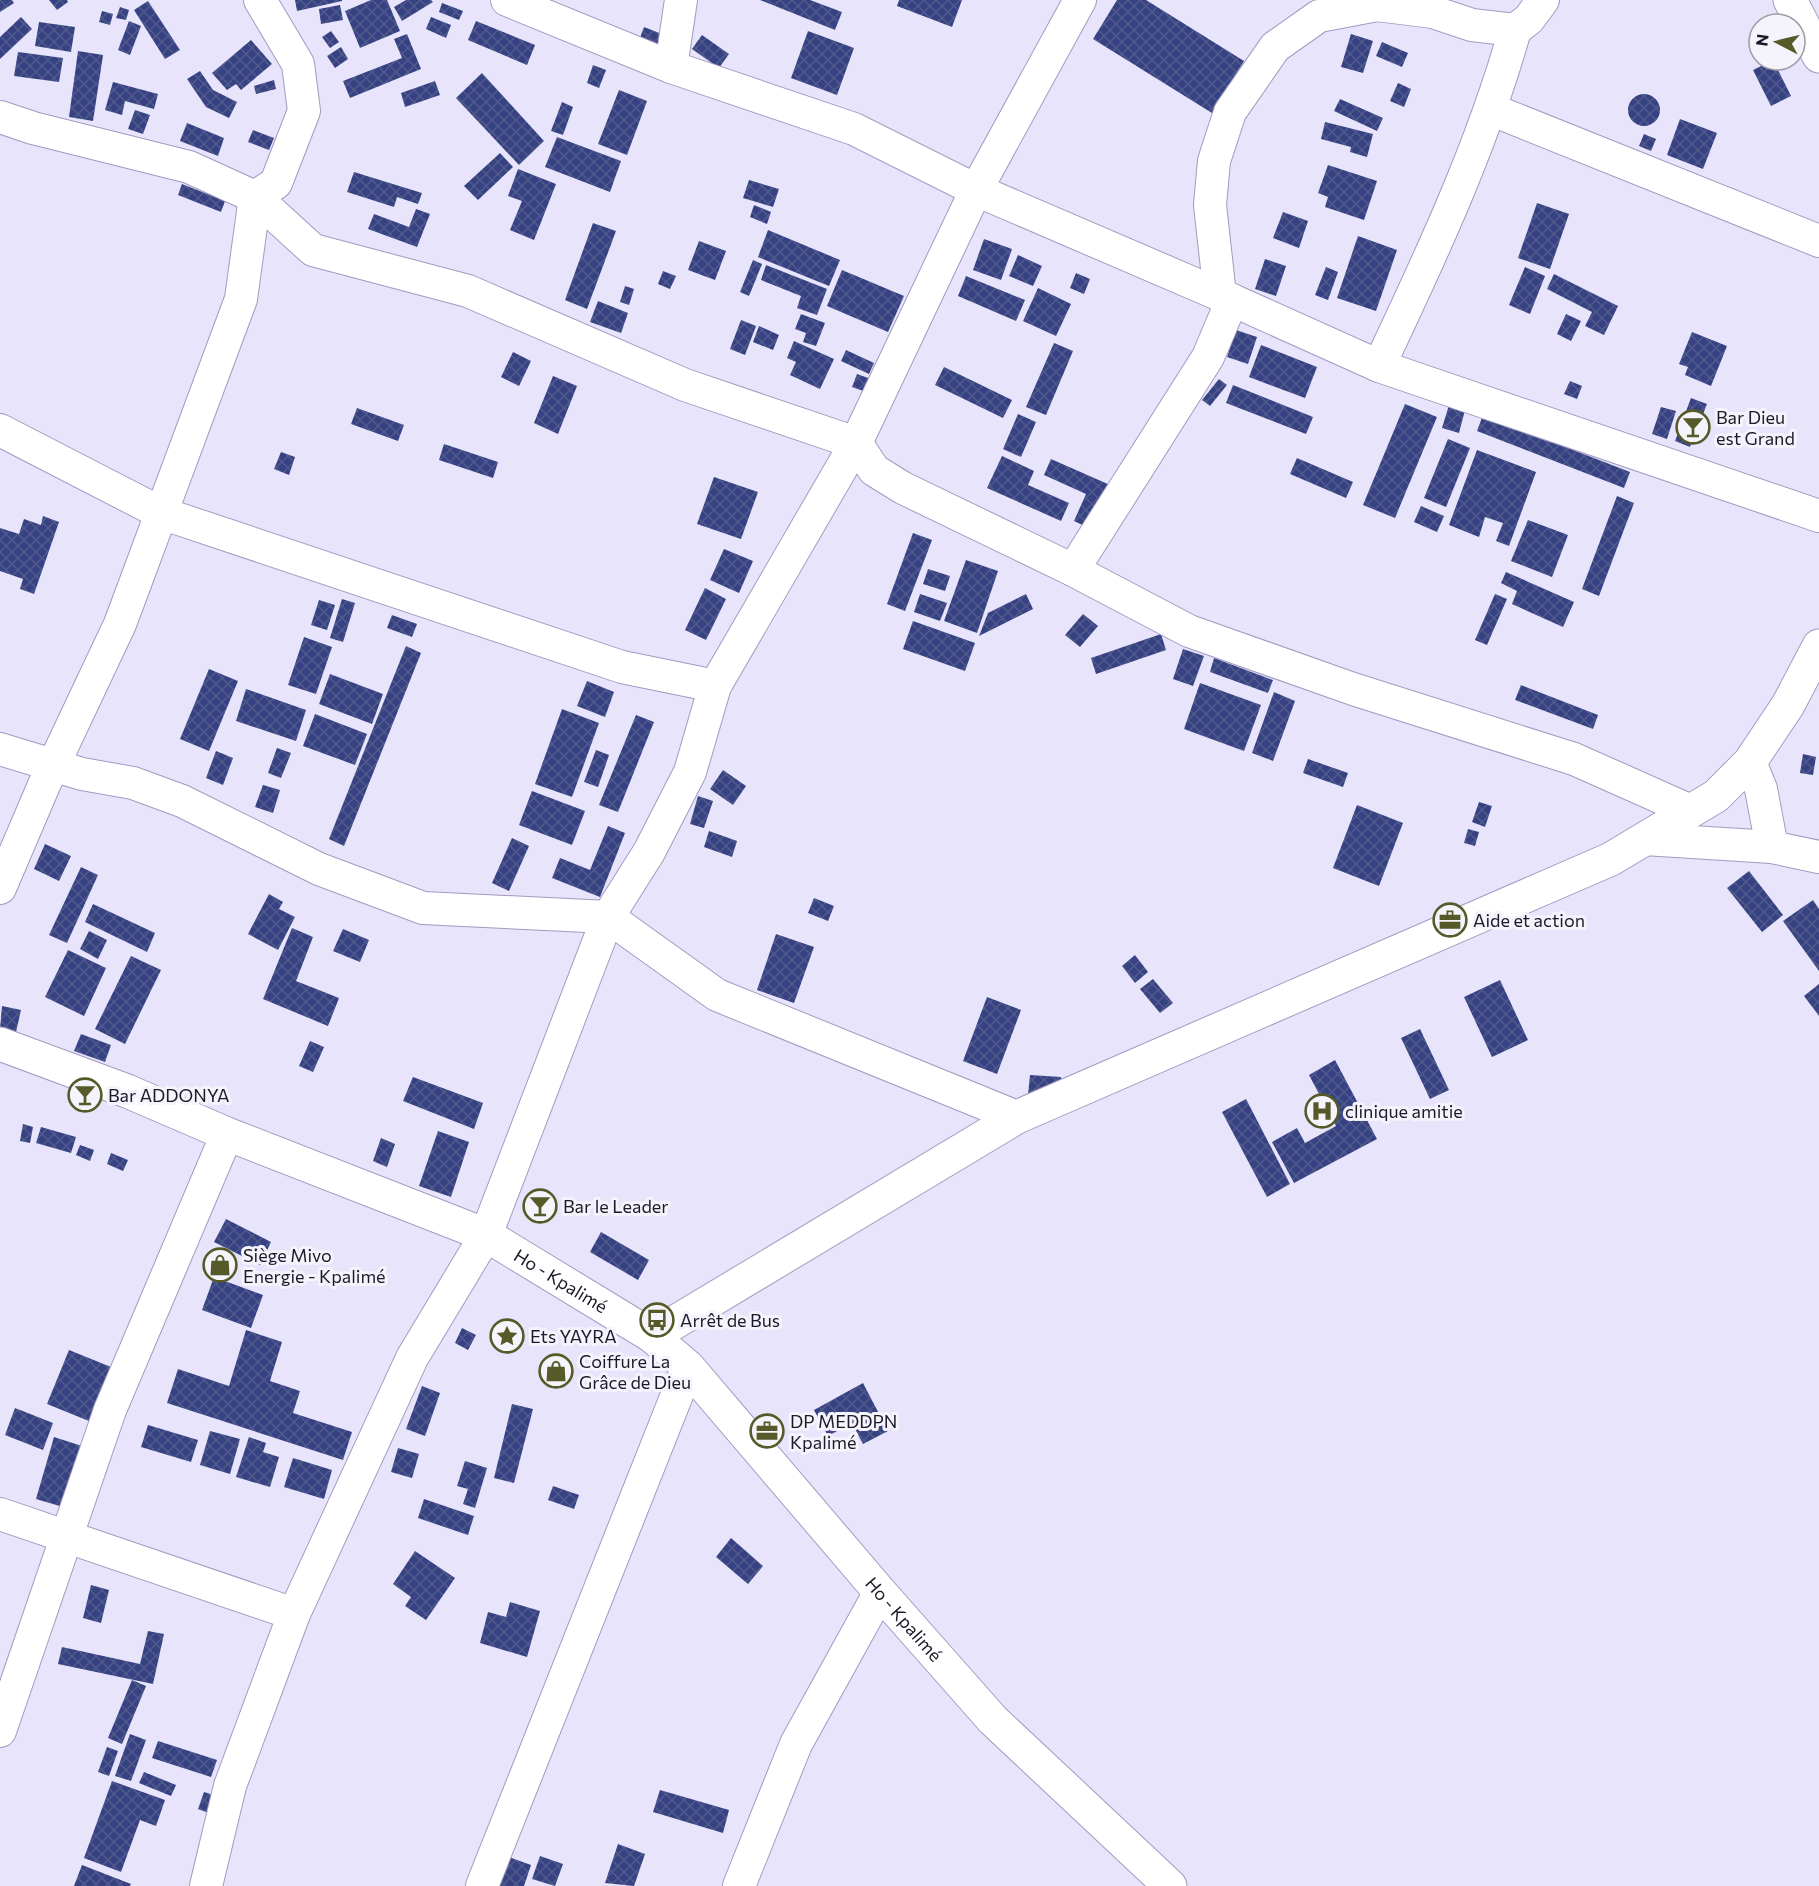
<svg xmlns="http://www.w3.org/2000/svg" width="1819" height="1886" font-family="Commissioner,sans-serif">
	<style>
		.building { fill: url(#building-cross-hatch) }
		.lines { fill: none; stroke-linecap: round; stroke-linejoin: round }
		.street-casing { stroke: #a19bc0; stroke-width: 34 }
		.secondary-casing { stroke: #a19bc0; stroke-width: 35 }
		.street { stroke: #fff; stroke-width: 32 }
		.secondary { stroke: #fff; stroke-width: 33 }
		.labels { text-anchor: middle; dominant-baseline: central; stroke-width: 6; stroke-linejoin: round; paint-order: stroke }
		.poi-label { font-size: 18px; fill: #1d1a28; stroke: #f5f3fb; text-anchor: start }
		.street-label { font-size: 18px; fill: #1d1a28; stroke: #f5f3fb }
	</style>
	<defs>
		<pattern id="building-cross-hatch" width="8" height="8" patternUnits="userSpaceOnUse" patternTransform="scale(1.5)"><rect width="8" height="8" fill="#364281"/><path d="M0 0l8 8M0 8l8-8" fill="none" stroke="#515a8d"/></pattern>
	</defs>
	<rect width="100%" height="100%" fill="#e8e4fc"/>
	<g class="building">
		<polygon points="0,0 12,0 14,3 0,12"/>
		<polygon points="49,0 67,0 68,2 57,10"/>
		<polygon points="295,0 342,0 342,1 297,11"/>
		<polygon points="371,0 387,0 400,31 360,48 345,11"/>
		<polygon points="406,0 431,0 433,2 402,21 394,7"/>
		<polygon points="760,0 810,0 842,12 835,30"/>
		<polygon points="899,0 962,0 952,27 897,6"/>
		<polygon points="1117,0 1146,0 1244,61 1212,113 1093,39"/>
		<polygon points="148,1 180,50 165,59 134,10"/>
		<polygon points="442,3 463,11 459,20 439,12"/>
		<polygon points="340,5 343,20 321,24 319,9"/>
		<polygon points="120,7 129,10 126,20 116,18"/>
		<polygon points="102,11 113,14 110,25 99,22"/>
		<polygon points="21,17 32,29 0,59 0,37"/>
		<polygon points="431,17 451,25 446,38 426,29"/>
		<polygon points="129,21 141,26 130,55 118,50"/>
		<polygon points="476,21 535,45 527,65 468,40"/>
		<polygon points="39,22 75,27 71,52 35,46"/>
		<polygon points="644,27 667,36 661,52 638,43"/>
		<polygon points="331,31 339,42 330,48 322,37"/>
		<polygon points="808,31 854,48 837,95 791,78"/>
		<polygon points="407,34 421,69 350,98 343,81 402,58 394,39"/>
		<polygon points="1351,34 1373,41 1363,73 1341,67"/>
		<polygon points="702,35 729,54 719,68 692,49"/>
		<polygon points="251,40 272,64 241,90 236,84 227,90 212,73"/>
		<polygon points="1382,42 1408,53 1402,67 1376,56"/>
		<polygon points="341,47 348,59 335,68 327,56"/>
		<polygon points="78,51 103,55 93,121 69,117"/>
		<polygon points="18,52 63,58 59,82 14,76"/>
		<polygon points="1773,60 1791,96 1771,106 1753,70"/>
		<polygon points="593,65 606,70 599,88 587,83"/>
		<polygon points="200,71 213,90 237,102 229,118 206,107 187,79"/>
		<polygon points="482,73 544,141 519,165 456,98"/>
		<polygon points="274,80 276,89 256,94 254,86"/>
		<polygon points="435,81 440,95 405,107 401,93"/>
		<polygon points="113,82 158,94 154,109 125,101 122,115 105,110"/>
		<polygon points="1398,83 1411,89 1404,107 1390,101"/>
		<polygon points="619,90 647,101 627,155 598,144"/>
		<circle cx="1644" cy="110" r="16"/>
		<polygon points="1340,99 1383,118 1377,131 1334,111"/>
		<polygon points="562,102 573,107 563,135 551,131"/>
		<polygon points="135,110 150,115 143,134 128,129"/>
		<polygon points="1680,119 1717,133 1703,169 1667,155"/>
		<polygon points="1325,122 1373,134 1367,157 1350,152 1351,147 1321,139"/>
		<polygon points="187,123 224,138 218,156 180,141"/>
		<polygon points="253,130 274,138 269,150 248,142"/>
		<polygon points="1644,134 1656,139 1651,151 1639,146"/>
		<polygon points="557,137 621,161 610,192 545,167"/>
		<polygon points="500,153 513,167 478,200 464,186"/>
		<polygon points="1328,165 1377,181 1364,220 1325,207 1328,197 1318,193"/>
		<polygon points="518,169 556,184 534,240 510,230 522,201 508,196"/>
		<polygon points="354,172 422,193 418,204 397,197 394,207 347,192"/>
		<polygon points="749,180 779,189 773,207 743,198"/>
		<polygon points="182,184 225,201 221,212 178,195"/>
		<polygon points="1537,203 1569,214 1550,269 1518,258"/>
		<polygon points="754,205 771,212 767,224 750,217"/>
		<polygon points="416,209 430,214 417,247 368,229 374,214 409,227"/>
		<polygon points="1283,212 1308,221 1299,248 1273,238"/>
		<polygon points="593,223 616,231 587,309 565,300"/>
		<polygon points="768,230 840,260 829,286 758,257"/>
		<polygon points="1358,236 1397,250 1376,311 1337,298"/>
		<polygon points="984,239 1012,249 1001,280 973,270"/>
		<polygon points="699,241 726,251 715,280 688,270"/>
		<polygon points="1018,255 1042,266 1033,286 1009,276"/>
		<polygon points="1265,259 1286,266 1276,296 1255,289"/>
		<polygon points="753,260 762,264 749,296 740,292"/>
		<polygon points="766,265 827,289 817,315 797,308 801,296 761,280"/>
		<polygon points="1326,267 1338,272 1328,300 1315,295"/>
		<polygon points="1525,267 1545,276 1530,314 1509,305"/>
		<polygon points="842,270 904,296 888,332 827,306"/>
		<polygon points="663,271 676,276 670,289 658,284"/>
		<polygon points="1076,273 1090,279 1084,294 1070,288"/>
		<polygon points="1554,274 1618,306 1604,335 1585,326 1592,312 1547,289"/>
		<polygon points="966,276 1025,300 1016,321 958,296"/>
		<polygon points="625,286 634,289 629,305 620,302"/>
		<polygon points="1038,288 1071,304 1056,336 1023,321"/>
		<polygon points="598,301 628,313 621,333 590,322"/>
		<polygon points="801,314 825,323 816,346 803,342 806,333 795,329"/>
		<polygon points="1566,314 1581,321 1571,341 1557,334"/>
		<polygon points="741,320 756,326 745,355 730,349"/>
		<polygon points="759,326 779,335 773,350 753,342"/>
		<polygon points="1236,330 1257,337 1248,364 1227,357"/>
		<polygon points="1692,332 1727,346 1711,386 1685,375 1688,367 1679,364"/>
		<polygon points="794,341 834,359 820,389 790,375 796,362 787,358"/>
		<polygon points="1054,343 1073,351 1046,415 1026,407"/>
		<polygon points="1261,345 1317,367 1305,398 1249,377"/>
		<polygon points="846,350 874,363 869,374 841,361"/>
		<polygon points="513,352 531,361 519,386 501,377"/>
		<polygon points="944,367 1012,400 1003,418 935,385"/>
		<polygon points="857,374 871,379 866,392 852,387"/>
		<polygon points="553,376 577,386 558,434 534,423"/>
		<polygon points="1219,379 1227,385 1210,406 1202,400"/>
		<polygon points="1570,381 1582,386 1577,399 1564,394"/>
		<polygon points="1233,385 1313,417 1306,434 1226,403"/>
		<polygon points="1691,398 1707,404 1690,447 1675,441"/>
		<polygon points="1405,404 1437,417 1395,518 1363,505"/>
		<polygon points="1449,405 1465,410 1459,433 1442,428"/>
		<polygon points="1661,407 1676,411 1667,439 1652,434"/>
		<polygon points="357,408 404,425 398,441 351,424"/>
		<polygon points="1018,414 1036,422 1021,457 1003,449"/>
		<polygon points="1483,415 1630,472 1624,488 1477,431"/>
		<polygon points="1448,439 1470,448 1446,507 1424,498"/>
		<polygon points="444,444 498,462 493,478 439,460"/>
		<polygon points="1477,450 1536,472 1509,546 1496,541 1503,523 1485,517 1479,537 1449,525"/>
		<polygon points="281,452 295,457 289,475 274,469"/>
		<polygon points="1002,456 1034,471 1028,485 1069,503 1061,521 987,488"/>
		<polygon points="1297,458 1353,482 1346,498 1290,474"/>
		<polygon points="1051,459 1110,485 1091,529 1074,521 1086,494 1044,475"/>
		<polygon points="714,477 758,492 741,539 697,524"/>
		<polygon points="1617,496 1634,503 1599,596 1582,589"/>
		<polygon points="1421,506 1444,516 1437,532 1414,522"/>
		<polygon points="43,516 59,522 34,594 20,589 23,579 0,571 0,528 19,534 24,519 41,525"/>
		<polygon points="1528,520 1568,535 1552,577 1511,561"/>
		<polygon points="913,533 932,540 905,611 887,604"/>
		<polygon points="724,549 753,561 739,593 710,580"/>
		<polygon points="966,560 998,571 977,633 944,621"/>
		<polygon points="928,569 950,576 945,591 923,584"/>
		<polygon points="1506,572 1574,602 1563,627 1512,604 1517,591 1501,583"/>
		<polygon points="705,588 726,599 706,640 685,630"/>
		<polygon points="920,594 947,603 940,621 914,612"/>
		<polygon points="1026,594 1033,609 979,636 988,613"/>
		<polygon points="1495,594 1507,599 1487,645 1475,640"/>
		<polygon points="342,599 355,603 343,642 330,638"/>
		<polygon points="319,600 335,605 327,630 311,625"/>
		<polygon points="1083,614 1098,626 1080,647 1065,635"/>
		<polygon points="392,615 417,624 412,637 387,628"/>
		<polygon points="913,621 975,643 965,671 903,649"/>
		<polygon points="1161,634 1166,650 1096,674 1091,658"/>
		<polygon points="304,637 332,647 316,694 288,685"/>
		<polygon points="406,646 421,653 344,846 329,839"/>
		<polygon points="1183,649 1204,656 1193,686 1173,679"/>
		<polygon points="1214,658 1273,680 1268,693 1210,672"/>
		<polygon points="209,669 238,681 209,751 180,739"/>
		<polygon points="330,674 383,694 372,724 319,704"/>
		<polygon points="587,681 614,692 605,717 577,706"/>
		<polygon points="1200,683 1261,705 1244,751 1184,729"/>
		<polygon points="1521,685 1598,715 1593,729 1515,700"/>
		<polygon points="246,689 306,710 296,741 236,721"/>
		<polygon points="1274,692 1295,701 1273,761 1252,753"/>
		<polygon points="562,709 599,723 572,797 535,784"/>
		<polygon points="315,714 367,734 355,765 303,746"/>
		<polygon points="636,715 654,722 618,812 599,805"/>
		<polygon points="277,748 291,753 281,778 268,773"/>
		<polygon points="596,750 609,755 598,787 584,782"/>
		<polygon points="216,751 233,758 223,785 206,778"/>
		<polygon points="1803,754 1816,757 1813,775 1800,773"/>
		<polygon points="1308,759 1348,773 1343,787 1303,773"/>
		<polygon points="723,770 746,786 733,805 710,789"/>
		<polygon points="263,785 280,790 273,813 255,807"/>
		<polygon points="532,791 585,811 572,845 519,825"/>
		<polygon points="698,796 713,801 704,828 690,824"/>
		<polygon points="1479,802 1492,806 1485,827 1472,822"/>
		<polygon points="1357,805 1403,823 1379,886 1333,868"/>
		<polygon points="608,826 625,833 600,897 552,878 560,858 590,870"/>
		<polygon points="1468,829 1479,832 1475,846 1464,843"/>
		<polygon points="709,831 737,841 732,857 704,847"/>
		<polygon points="512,838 529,846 509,891 492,883"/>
		<polygon points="45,844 71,856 59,881 34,869"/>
		<polygon points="81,867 98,875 67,943 49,935"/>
		<polygon points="1749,871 1783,915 1762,932 1727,888"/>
		<polygon points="269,894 283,902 279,909 295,917 278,950 248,934"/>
		<polygon points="814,898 834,906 828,921 808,913"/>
		<polygon points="1813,900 1819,909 1819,971 1783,921"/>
		<polygon points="93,904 155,933 147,952 85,922"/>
		<polygon points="292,928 313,937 296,981 339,998 328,1026 263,999"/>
		<polygon points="343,929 369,940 360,962 333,951"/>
		<polygon points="89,931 107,940 98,959 80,949"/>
		<polygon points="776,934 814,947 794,1003 757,990"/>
		<polygon points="68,950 106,968 84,1016 45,997"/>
		<polygon points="1135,955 1148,972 1135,983 1122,966"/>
		<polygon points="131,956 161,970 125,1044 95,1029"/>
		<polygon points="1153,979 1173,1003 1160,1013 1140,989"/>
		<polygon points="1500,980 1528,1040 1492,1057 1464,997"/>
		<polygon points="1819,984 1819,1016 1804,996"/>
		<polygon points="987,997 1021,1010 997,1074 963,1061"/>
		<polygon points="2,1006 21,1010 16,1032 0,1029"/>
		<polygon points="1420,1029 1449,1090 1430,1099 1401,1038"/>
		<polygon points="81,1034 111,1045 105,1062 74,1051"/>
		<polygon points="310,1041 324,1047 313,1072 299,1066"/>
		<polygon points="1335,1060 1377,1139 1294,1183 1272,1142 1297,1128 1305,1143 1336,1126 1309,1075"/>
		<polygon points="1030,1075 1061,1077 1060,1098 1028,1095"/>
		<polygon points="413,1077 483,1103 474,1129 403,1101"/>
		<polygon points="1246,1099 1290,1184 1267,1197 1222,1112"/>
		<polygon points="23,1124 33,1127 30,1143 20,1141"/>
		<polygon points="41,1127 76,1137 71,1153 36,1143"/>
		<polygon points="438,1131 469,1142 451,1197 419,1186"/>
		<polygon points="381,1138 395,1144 387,1167 373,1161"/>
		<polygon points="80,1145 94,1150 90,1161 76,1155"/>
		<polygon points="111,1153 128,1160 123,1171 107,1164"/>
		<polygon points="226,1219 271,1242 260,1265 214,1242"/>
		<polygon points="601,1232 649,1260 638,1280 590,1252"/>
		<polygon points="214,1277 263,1295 251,1328 202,1310"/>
		<polygon points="462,1328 476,1335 468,1350 455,1343"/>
		<polygon points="246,1330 282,1342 270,1381 300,1391 293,1413 352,1432 343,1460 167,1403 178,1369 229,1386"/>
		<polygon points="69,1350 111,1367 89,1421 47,1404"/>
		<polygon points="863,1383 888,1431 863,1444 852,1423 828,1436 814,1410"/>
		<polygon points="422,1386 440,1393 425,1436 406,1429"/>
		<polygon points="512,1404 533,1409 514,1483 494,1478"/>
		<polygon points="15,1408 53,1423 43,1450 5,1435"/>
		<polygon points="148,1425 198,1440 191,1462 141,1447"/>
		<polygon points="210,1431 240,1439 230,1474 200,1465"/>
		<polygon points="54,1437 82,1446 63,1507 36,1499"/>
		<polygon points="249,1437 266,1443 263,1452 279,1457 270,1487 236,1477"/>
		<polygon points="398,1448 419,1454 412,1478 391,1472"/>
		<polygon points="293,1458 332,1470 324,1499 284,1487"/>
		<polygon points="465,1461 487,1468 475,1508 463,1504 468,1489 457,1486"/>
		<polygon points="553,1486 579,1495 574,1509 548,1500"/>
		<polygon points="424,1499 474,1516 468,1535 418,1518"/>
		<polygon points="731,1538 763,1566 748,1584 716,1557"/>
		<polygon points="415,1551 455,1578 426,1620 405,1606 411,1597 393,1584"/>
		<polygon points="91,1585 109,1590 101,1623 83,1618"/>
		<polygon points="510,1602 540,1611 527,1657 480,1643 488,1612 506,1617"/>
		<polygon points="148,1631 164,1634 153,1684 58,1664 62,1647 140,1664"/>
		<polygon points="132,1680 146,1686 122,1744 108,1738"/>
		<polygon points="130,1734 146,1740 131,1781 115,1776"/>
		<polygon points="158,1741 217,1760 211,1777 152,1758"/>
		<polygon points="107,1747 118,1751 109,1776 98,1772"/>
		<polygon points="144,1772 176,1785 171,1796 139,1783"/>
		<polygon points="112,1781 165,1800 156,1826 140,1820 121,1872 84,1858"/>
		<polygon points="660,1790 729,1810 723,1833 653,1812"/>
		<polygon points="204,1792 220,1797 214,1815 198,1809"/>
		<polygon points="618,1844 645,1854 634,1886 605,1883"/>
		<polygon points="506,1856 531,1865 524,1886 494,1886"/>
		<polygon points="540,1856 563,1864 555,1886 532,1879"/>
		<polygon points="82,1865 131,1884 130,1886 74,1886"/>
	</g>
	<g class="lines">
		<defs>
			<g id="street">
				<polyline points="507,0 671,67 854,129 976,190 1232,300 1208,357 1073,570"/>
				<polyline points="671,67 681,0"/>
				<polyline points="1490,109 1819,241"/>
				<polyline points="0,117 33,128 189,167 255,197 313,250 468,291 685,385 856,443 874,470 903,488 1073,570 1189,631 1353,689 1574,759 1691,811"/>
				<polyline points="1220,295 1210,205 1214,161 1230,112 1275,47 1319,16 1377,5 1433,12 1472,25 1515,30 1529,19 1543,0"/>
				<polyline points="1232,300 1379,366 1819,516"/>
				<path d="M1379 366C1431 256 1482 147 1515 30"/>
				<polyline points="0,430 161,513 622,667 715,686"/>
				<polyline points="0,749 82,774 133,783 182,801 319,869 423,908 608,917 717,995 1017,1117"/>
				<polyline points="1750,762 1761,789 1772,847 1819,857"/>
				<polyline points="1644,839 1772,847"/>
				<polyline points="0,888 44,785 120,624 241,299 255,197 276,183 304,111 298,64 260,0"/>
				<polyline points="0,1514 294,1614"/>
				<polyline points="0,1731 110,1410 227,1134"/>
				<polyline points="206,1886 230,1786 294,1614 412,1358 486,1235 608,917 649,852 690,772 715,686 856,443 976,190 1080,0"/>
				<polyline points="482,1886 688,1367"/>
				<polyline points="739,1886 796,1744 880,1592"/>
			</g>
			<g id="secondary">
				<polyline points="1790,0 1819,56"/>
				<path id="s1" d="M0 1044 127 1091 227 1134 486 1235 652 1336 688 1367 880 1592 993 1720 1170 1886"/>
				<polyline points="652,1336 1017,1117 1611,859 1716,796 1750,762 1788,705 1819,646"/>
			</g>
		</defs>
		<use href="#street" class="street-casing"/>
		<use href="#secondary" class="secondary-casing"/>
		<use href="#street" class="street"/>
		<use href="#secondary" class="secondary"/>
	</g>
	<defs>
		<symbol id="bar-ring" viewBox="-11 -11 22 22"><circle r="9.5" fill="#f5f3fb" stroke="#565a28" stroke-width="1.5"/><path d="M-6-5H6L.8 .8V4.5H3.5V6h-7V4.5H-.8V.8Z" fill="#565a28"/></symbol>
		<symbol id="office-ring" viewBox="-11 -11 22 22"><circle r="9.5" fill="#f5f3fb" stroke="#565a28" stroke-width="1.5"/><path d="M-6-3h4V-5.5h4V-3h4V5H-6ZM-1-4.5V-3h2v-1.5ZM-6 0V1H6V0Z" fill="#565a28"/></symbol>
		<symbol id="hospital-ring" viewBox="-11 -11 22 22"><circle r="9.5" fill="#f5f3fb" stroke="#565a28" stroke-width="1.5"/><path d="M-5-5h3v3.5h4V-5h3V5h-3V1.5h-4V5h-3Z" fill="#565a28"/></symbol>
		<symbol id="shop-ring" viewBox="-11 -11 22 22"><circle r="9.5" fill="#f5f3fb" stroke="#565a28" stroke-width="1.5"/><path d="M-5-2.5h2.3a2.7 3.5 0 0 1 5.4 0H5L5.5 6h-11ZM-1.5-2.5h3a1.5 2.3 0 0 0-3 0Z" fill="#565a28"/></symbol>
		<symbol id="bus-ring" viewBox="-11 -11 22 22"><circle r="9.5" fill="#f5f3fb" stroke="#565a28" stroke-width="1.5"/><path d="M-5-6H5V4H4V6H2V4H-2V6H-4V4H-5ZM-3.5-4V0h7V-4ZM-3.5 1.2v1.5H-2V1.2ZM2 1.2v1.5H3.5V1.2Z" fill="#565a28"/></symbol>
		<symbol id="sight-ring" viewBox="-11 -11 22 22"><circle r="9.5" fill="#f5f3fb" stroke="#565a28" stroke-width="1.5"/><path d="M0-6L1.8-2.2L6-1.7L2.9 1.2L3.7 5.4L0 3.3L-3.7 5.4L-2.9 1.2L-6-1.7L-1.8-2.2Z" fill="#565a28"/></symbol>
	</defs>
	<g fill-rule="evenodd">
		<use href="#bar-ring" x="1674" y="408" width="38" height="38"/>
		<use href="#office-ring" x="1431" y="901" width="38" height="38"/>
		<use href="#bar-ring" x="66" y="1076" width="38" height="38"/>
		<use href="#hospital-ring" x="1303" y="1092" width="38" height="38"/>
		<use href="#bar-ring" x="521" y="1187" width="38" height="38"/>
		<use href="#shop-ring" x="201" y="1246" width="38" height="38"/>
		<use href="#bus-ring" x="638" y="1301" width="38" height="38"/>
		<use href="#sight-ring" x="488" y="1317" width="38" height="38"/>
		<use href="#shop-ring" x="537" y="1352" width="38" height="38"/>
		<use href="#office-ring" x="748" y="1412" width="38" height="38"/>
	</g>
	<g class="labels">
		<g class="poi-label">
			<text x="1716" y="417">Bar Dieu<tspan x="1716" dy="21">est Grand</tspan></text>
			<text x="1473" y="920">Aide et action</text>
			<text x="108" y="1095">Bar ADDONYA</text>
			<text x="1345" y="1111">clinique amitie</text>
			<text x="563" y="1206">Bar le Leader</text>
			<text x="243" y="1255">Siège Mivo<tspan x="243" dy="21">Energie - Kpalimé</tspan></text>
			<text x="680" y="1320">Arrêt de Bus</text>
			<text x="530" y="1336">Ets YAYRA</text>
			<text x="579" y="1361">Coiffure La<tspan x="579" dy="21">Grâce de Dieu</tspan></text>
			<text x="790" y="1421">DP MEDDPN<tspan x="790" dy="21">Kpalimé</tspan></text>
		</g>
		<g class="street-label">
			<text stroke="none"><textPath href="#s1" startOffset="610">Ho - Kpalimé</textPath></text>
			<text stroke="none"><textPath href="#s1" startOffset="1096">Ho - Kpalimé</textPath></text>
		</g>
	</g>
	<g transform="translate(1777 42) rotate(277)"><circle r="28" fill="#f5f3fb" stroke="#9f9ca7" stroke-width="1.5"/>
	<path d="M0-4.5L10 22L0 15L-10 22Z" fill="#565a28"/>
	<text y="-9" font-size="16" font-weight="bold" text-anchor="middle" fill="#1d1a28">N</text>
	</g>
</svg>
